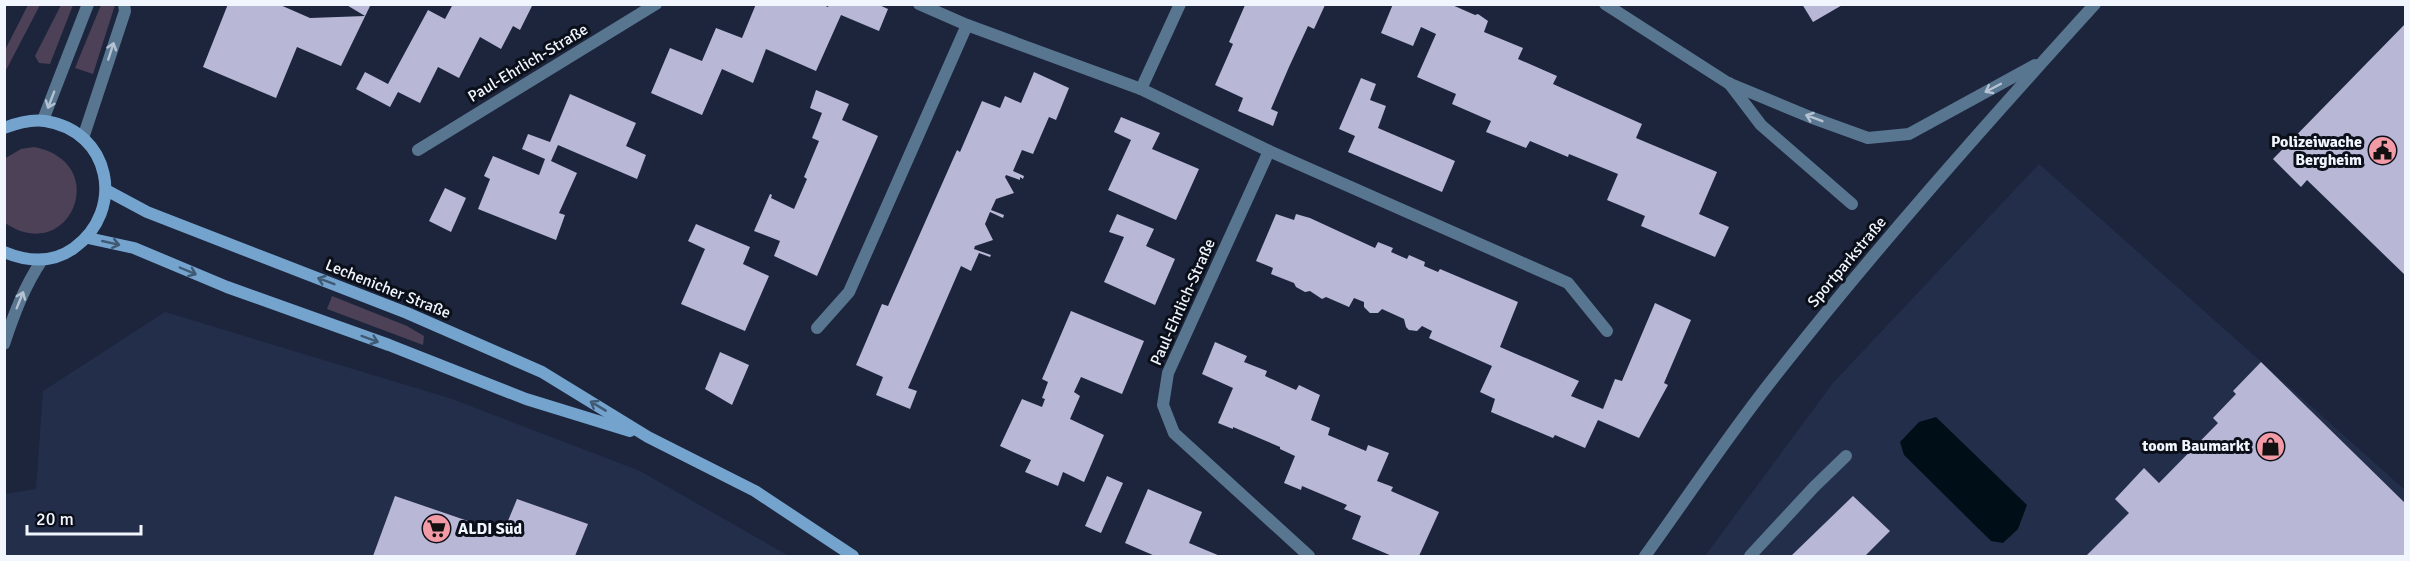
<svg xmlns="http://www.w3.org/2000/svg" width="2410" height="561" font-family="Signika,sans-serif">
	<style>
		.built { fill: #232e4b }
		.green { fill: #4c4156 }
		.water { fill: #000f17 }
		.building { fill: #b8b7d6 }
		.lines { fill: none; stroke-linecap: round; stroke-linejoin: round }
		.lane { stroke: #597690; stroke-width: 12 }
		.street { stroke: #597690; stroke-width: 12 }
		.secondary { stroke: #74a4ce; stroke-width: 12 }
		.oneway { stroke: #b4c2d2 }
		.oneway2 { stroke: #405a74 }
		.labels { text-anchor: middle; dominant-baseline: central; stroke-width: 6; stroke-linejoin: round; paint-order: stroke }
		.street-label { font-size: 16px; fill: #f1f5fe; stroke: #0b0f19 }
		.poi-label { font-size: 16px; font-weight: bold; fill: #f1f5fe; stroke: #0b0f19; text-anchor: end }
	</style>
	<rect width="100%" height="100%" fill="#1c253c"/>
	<g class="built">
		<polygon points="2039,164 2405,490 2405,556 1705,556 1833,383"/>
		<polygon points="165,312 452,399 640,471 789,556 5,556 5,494 36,489 43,391"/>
	</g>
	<g class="green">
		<polygon points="28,5 40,5 5,72 5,50"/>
		<polygon points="61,5 73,5 50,64 39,63 35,56"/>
		<polygon points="101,5 115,5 93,74 75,68"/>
		<path d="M34 147C113 162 70 267 5 223L4 159 21 149Z"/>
		<polygon points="332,296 407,326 424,336 423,345 327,309"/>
	</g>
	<polygon class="water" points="1936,417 2027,505 2018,529 2003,543 1991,541 1904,455 1900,442 1919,422"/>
	<g class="building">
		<polygon points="228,4 278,4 310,18 365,16 345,4 371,4 341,66 297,47 276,98 203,67"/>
		<polygon points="453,4 533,4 520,30 513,26 501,49 480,37 459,78 438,67 420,103 398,92 390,107 356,89 365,72 388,84 428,10 445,19"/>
		<polygon points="756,4 821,4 828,7 829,4 877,4 888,9 879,31 841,15 816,71 766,49 753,83 722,69 702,115 651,93 670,48 702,61 716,28 742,38"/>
		<polygon points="1393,4 1450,4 1475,15 1478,14 1488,21 1484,32 1523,48 1518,59 1557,76 1553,84 1642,124 1636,138 1717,172 1699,214 1729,227 1715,257 1641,226 1645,216 1607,200 1618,174 1569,154 1568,157 1530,141 1526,148 1486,132 1491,121 1452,104 1456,94 1417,77 1436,34 1421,27 1413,46 1381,33"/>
		<polygon points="1802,4 1844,4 1813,22"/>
		<polygon points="1245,5 1325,5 1314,29 1308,26 1289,67 1271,109 1278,112 1273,126 1238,111 1243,98 1215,85 1233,44 1229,42"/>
		<polygon points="2406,23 2406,276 2307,180 2301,187 2273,159"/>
		<polygon points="1034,72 1069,88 1056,120 1049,117 1033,154 1022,150 1013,171 1024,176 1023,179 1020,177 1020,180 1006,175 1005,177 1014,193 996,199 991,210 1004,215 1003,218 990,212 985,224 993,240 975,246 974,249 991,255 990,257 979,253 971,271 961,266 908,388 917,391 910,409 876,395 883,377 856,365 882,304 888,306 957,150 960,152 982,101 1000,108 1005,96 1021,103"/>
		<polygon points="1361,78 1376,84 1370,100 1386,106 1378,128 1455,161 1442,192 1348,152 1355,136 1339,129"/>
		<polygon points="816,90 849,104 842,120 878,136 817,276 774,256 780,241 754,231 770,194 772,195 771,198 794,209 807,179 804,177 819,141 812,138 822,113 810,108"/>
		<polygon points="570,94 636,123 626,146 646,155 637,179 558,145 551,161 577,173 559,213 565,215 556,240 478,209 490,179 484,176 493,156 539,175 545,159 522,149 528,134 550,142"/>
		<polygon points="1121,117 1160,133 1152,149 1199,169 1176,220 1108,190 1131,140 1114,132"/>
		<polygon points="445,188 466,198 451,232 429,221"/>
		<polygon points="1117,214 1154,229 1146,246 1175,259 1155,305 1104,282 1124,237 1109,232"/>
		<polygon points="1276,214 1294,220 1296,214 1310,218 1375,248 1378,242 1393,248 1391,252 1407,259 1409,255 1425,262 1424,266 1438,272 1440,269 1518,302 1500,347 1579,381 1571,396 1603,409 1615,379 1622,381 1655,303 1691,320 1664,383 1668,385 1639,438 1598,420 1585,448 1555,435 1553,438 1491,412 1495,399 1480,392 1492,366 1429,338 1432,331 1422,326 1417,331 1409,330 1406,327 1404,319 1382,309 1378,313 1370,313 1364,307 1364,302 1354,298 1349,307 1326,297 1322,299 1310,291 1305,292 1296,287 1294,283 1271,274 1273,268 1256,261"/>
		<polygon points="696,224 750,247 743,264 769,276 745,331 681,304 705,249 688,241"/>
		<polygon points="1071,311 1144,341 1122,394 1081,377 1074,392 1080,396 1070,419 1104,435 1084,482 1063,472 1058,486 1025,472 1031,460 1000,446 1022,399 1042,407 1045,399 1042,398 1048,382 1042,379"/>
		<polygon points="1215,342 1247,356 1244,362 1267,371 1265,376 1296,390 1299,385 1320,395 1311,420 1330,428 1328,435 1366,451 1368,445 1389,453 1377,481 1393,487 1391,491 1439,512 1419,556 1392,556 1352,539 1361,516 1344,509 1347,505 1302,486 1301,490 1284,483 1295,456 1280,449 1280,447 1233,427 1233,429 1218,423 1233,388 1202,374"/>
		<polygon points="720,352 749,365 732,405 705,389"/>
		<polygon points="2261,362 2406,504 2406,556 2086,556 2129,513 2115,499 2144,468 2159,483 2218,423 2213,418 2236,394 2233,391"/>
		<polygon points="1107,476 1123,483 1101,533 1085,526"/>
		<polygon points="1148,489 1202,512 1189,543 1220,556 1155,556 1125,543"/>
		<polygon points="395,496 503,533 517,499 588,524 575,556 373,556"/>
		<polygon points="1853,496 1890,531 1865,556 1791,556"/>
	</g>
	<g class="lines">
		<polyline class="lane" points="1750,556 1814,487 1846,456"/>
		<g class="street">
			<polyline points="919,4 967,25 1141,89 1269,151 1168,373 1163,405 1174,433 1309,556"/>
			<polyline points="1605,4 1728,83 1810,117 1868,138 1909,134 2035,65"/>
			<polyline points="1729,83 1761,125 1852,204"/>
			<polyline points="1141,89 1180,4"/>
			<polyline points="43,120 88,4"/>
			<polyline points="83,138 125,11 124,4"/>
			<polyline points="418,150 656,4"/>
			<polyline points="1269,151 1568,283 1607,331"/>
			<polyline points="817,328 849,292 967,25"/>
			<path d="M4 344C14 314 24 287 42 260"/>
			<path d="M1645 556C1687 498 1727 437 1772 380 1874 250 1984 126 2095 4"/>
		</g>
		<g class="secondary">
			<path d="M4 128C17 123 31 119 45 121 111 131 126 210 74 248 53 263 28 262 4 252"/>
			<polyline points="106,190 147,212 407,313 542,372 648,437 755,491 853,556"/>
			<polyline points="88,238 134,248 227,287 389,345 526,399 630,431"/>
		</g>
	</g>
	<defs><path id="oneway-shaft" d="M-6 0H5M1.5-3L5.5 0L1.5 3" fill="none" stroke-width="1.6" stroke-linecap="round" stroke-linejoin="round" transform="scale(1.5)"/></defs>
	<g class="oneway">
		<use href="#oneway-shaft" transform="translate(111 51) rotate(-72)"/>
		<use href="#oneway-shaft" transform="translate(1993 88) rotate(152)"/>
		<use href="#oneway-shaft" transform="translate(51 100) rotate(111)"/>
		<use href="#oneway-shaft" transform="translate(1814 118) rotate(-159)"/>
		<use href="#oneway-shaft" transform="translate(20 300) rotate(-68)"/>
	</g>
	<g class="oneway2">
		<use href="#oneway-shaft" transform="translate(111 243) rotate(13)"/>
		<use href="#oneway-shaft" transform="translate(188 271) rotate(23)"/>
		<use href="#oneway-shaft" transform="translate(326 281) rotate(-159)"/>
		<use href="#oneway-shaft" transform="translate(370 339) rotate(20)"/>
		<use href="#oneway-shaft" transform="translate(598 406) rotate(-149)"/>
	</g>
	<defs>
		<symbol id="civic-disc" viewBox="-11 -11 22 22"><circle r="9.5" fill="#f39aa7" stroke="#0b0f19"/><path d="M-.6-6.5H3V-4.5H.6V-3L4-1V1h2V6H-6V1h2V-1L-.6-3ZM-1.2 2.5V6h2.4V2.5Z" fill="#111"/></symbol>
		<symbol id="shop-disc" viewBox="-11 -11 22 22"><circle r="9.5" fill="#f39aa7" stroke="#0b0f19"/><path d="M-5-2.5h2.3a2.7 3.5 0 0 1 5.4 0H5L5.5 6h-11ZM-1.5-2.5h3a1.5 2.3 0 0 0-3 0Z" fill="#111"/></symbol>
		<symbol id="supermarket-disc" viewBox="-11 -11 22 22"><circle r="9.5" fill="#f39aa7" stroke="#0b0f19"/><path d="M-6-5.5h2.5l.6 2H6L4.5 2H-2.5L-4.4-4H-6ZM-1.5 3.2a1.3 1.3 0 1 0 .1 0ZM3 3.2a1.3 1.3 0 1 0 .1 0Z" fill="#111"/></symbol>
	</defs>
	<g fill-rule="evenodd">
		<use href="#civic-disc" x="2366" y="134" width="33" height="33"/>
		<use href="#shop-disc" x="2254" y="430" width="33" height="33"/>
		<use href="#supermarket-disc" x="420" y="512" width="33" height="33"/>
	</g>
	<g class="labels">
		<g class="street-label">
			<text transform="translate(528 63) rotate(-31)">Paul-Ehrlich-Straße</text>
			<text transform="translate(1847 262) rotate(-50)">Sportparkstraße</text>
			<text transform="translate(388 289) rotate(22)">Lechenicher Straße</text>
			<text transform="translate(1183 302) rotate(-66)">Paul-Ehrlich-Straße</text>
		</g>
		<g class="poi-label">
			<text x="2362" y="142">Polizeiwache<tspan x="2362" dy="18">Bergheim</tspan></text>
			<text x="2250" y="446">toom Baumarkt</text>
			<text x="458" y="529" text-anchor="start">ALDI Süd</text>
		</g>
	</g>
	<rect width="2410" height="561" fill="none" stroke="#f1f5fe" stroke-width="12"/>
	<path d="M27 525v9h114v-9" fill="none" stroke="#f1f5fe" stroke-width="3"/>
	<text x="36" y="525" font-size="18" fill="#f1f5fe" stroke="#0b0f19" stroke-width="4.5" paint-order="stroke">20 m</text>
</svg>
